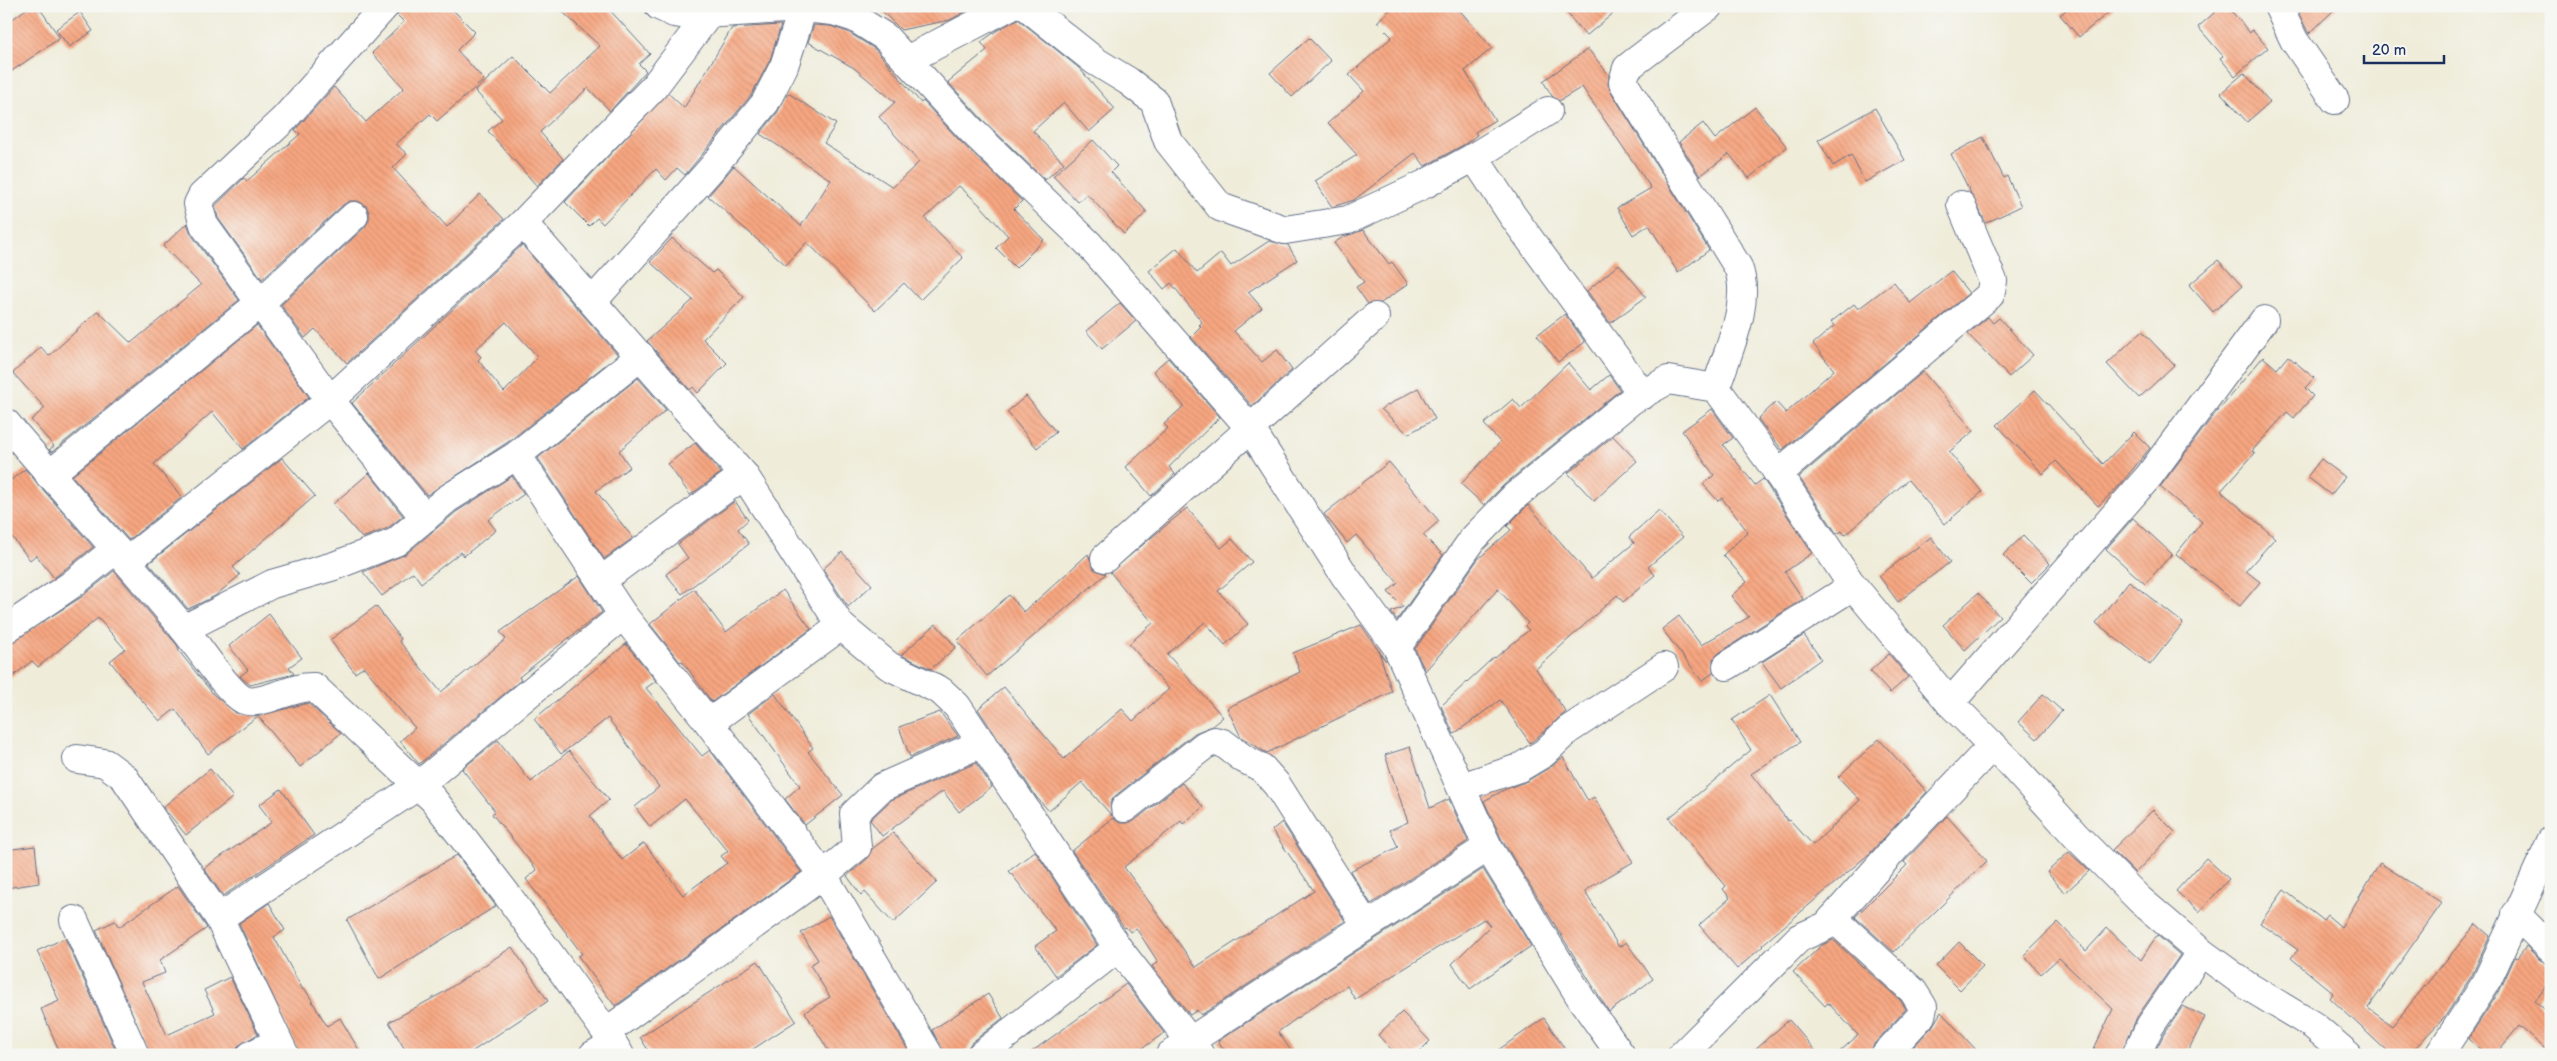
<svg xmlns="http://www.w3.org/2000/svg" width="2557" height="1061" font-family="'Balsamiq Sans',sans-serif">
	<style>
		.building { fill: url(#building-back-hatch); fill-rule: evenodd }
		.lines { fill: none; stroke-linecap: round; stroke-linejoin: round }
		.minor-casing { stroke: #657189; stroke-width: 30 }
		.minor { stroke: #fff; stroke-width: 28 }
	</style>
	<defs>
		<pattern id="building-back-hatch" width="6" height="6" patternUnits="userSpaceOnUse" patternTransform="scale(1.25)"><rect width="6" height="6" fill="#f7a680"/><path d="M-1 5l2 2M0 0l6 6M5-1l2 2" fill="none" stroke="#d38f71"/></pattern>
	</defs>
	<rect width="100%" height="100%" fill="#f6f6f2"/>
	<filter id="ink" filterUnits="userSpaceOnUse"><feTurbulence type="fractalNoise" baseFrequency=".02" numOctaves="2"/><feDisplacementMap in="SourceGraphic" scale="10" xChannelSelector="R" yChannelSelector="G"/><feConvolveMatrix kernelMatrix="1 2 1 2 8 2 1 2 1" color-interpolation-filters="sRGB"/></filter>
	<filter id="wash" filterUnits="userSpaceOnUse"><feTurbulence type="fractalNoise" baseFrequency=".0096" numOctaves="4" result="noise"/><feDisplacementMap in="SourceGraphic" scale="20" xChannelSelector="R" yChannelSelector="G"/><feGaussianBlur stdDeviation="1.12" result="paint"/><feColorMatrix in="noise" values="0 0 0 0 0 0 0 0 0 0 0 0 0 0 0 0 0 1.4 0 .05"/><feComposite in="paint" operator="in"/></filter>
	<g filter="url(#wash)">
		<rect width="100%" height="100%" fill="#efecd9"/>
		<g id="blocks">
			<g class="building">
				<polygon points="30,6 38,6 60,38 6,75 6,24"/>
				<polygon points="400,6 449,6 475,32 457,50 484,80 437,121 430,114 396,144 407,154 393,168 447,227 480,194 504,219 347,363 315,329 305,338 281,305 365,227 369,220 369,212 366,206 358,201 350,201 343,205 262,279 218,218 215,206 244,178 247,181 300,134 295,130 334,87 366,122 404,88 372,53 404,22 397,15"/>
				<polygon points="556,6 606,6 650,54 639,64 646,71 610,111 588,88 540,132 563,159 537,186 488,131 502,119 475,91 513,56 550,93 600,46"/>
				<polygon points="877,6 968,6 968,10 950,20 901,30"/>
				<polygon points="1394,6 1456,6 1492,48 1465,71 1495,120 1475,132 1477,135 1465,144 1425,166 1415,153 1354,200 1332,207 1315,181 1357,155 1328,123 1364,91 1349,75 1392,37 1377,22"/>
				<polygon points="1561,6 1622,6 1586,36"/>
				<polygon points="2071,6 2116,6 2079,37 2060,15"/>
				<polygon points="2222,6 2227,6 2250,33 2252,30 2268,48 2235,76 2220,58 2223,56 2198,27"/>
				<polygon points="2306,6 2338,6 2309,34 2299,14"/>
				<polygon points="80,12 93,31 69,47 56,29"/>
				<polygon points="1018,19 1079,68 1115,109 1089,132 1064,103 1033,131 1064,163 1045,180 982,119 948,82 987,50 981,42 996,31"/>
				<polygon points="781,25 770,60 752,94 685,175 677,168 666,180 656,169 603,224 597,218 589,226 565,202 668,93 684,108 732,28"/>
				<polygon points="814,25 830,26 848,32 875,49 921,103 923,101 960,141 1022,201 1014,209 1044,240 1016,268 996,248 1008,236 980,205 959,186 925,218 963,258 920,300 904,283 875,311 807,242 786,265 708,196 734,166 801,226 831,180 760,134 777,113 788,93 836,124 824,143 893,187 919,162 879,117 895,102 854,68 808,42"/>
				<polygon points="1309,38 1331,61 1292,97 1270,73"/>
				<polygon points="1588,49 1609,75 1608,84 1610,90 1709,250 1678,273 1649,225 1633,235 1617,208 1651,188 1582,87 1559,101 1552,96 1543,81"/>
				<polygon points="2244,73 2270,102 2247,122 2221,93"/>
				<polygon points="1755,107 1787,147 1749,178 1729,154 1700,176 1679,142 1703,123 1715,139"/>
				<polygon points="1875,108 1905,160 1865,182 1851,155 1833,166 1818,140"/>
				<polygon points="1983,137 2004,178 2007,176 2021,206 1986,223 1951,154"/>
				<polygon points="1093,140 1117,166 1111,172 1147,212 1124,234 1087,194 1078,202 1053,176"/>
				<polygon points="187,223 191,234 239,300 52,452 49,450 54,446 31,420 45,408 13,373 41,347 49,356 98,311 131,343 201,285 163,246"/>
				<polygon points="1363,230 1389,264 1392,262 1408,284 1381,303 1368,304 1356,287 1364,282 1334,243 1343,237"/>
				<polygon points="672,238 712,273 716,270 744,297 703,339 727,363 698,393 693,387 690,390 647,341 693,300 650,262"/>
				<polygon points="1269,241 1288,245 1297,260 1248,292 1262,308 1234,331 1262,362 1277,350 1292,370 1252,406 1191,337 1201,327 1199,325 1202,322 1171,283 1164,289 1149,271 1177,248 1197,273 1221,253 1231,266"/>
				<path d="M522 245 618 355 508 442 427 495 352 403ZM506 322 538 357 504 392 478 360 481 357 475 350Z"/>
				<polygon points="2218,260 2242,286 2213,312 2189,285"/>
				<polygon points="1619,264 1646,297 1610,323 1587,291"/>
				<polygon points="1951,271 1969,293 1782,450 1758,419 1776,402 1786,413 1834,370 1813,344 1834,326 1831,322 1854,304 1858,309 1894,282 1910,303"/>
				<polygon points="1120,303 1136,321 1102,349 1086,331"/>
				<polygon points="1565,314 1585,342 1558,362 1537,335"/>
				<polygon points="1988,317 1993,323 1999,318 2033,355 2009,377 1968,334"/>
				<polygon points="257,325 309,397 243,449 212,412 154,464 182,497 129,540 72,476"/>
				<polygon points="2142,331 2174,365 2139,398 2107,364"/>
				<polygon points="2288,356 2314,378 2305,388 2313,396 2294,418 2287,412 2252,451 2255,453 2221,491 2275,538 2246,571 2260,582 2240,606 2176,554 2202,522 2160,487 2213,416 2263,357 2277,369"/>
				<polygon points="1168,358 1220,417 1169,467 1175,474 1151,496 1126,467 1168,428 1164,424 1184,406 1153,371"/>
				<polygon points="1568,363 1591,390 1609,375 1620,390 1505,484 1484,505 1461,484 1500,442 1484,424 1513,399 1521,408"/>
				<polygon points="1923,372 1974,431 1949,452 1982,492 1945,524 1908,480 1845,535 1842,531 1837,534 1799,477"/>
				<polygon points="638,378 666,410 619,451 630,467 596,491 633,538 604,559 538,458"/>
				<polygon points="1418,388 1435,419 1408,434 1381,409"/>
				<polygon points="2035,390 2103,464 2134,432 2150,448 2119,486 2098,506 2056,461 2043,474 1997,425"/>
				<polygon points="1026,396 1056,432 1037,448 1007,412"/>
				<polygon points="1712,409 1733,438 1723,445 1755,485 1763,479 1812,553 1785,572 1803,599 1719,653 1713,659 1713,673 1702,681 1662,629 1679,616 1701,645 1749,617 1731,596 1747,582 1723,555 1748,532 1722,498 1718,501 1703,484 1714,475 1682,431"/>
				<polygon points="1613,436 1637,461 1594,501 1568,473"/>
				<polygon points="695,443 721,473 690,495 668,464"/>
				<polygon points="282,458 315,496 233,567 240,575 215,596 188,609 149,563"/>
				<polygon points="2321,459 2345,477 2331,495 2307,477"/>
				<polygon points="1389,462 1439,521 1423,535 1443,555 1397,620 1391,612 1403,607 1388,592 1398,583 1356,535 1347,543 1324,514"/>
				<polygon points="25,469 93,547 54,578 36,555 30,560 6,529 6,484"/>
				<polygon points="369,473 403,516 388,528 362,538 333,504"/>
				<polygon points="512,476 524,494 488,520 496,530 464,556 461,552 421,583 413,572 382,596 363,572 406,554 456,512"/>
				<polygon points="735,501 748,520 738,529 749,544 682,594 666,574 688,558 678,544"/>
				<polygon points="1528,505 1592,578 1634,543 1629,537 1659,510 1683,537 1648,567 1655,575 1623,602 1617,595 1536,669 1566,712 1534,740 1530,743 1500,700 1454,734 1441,706 1494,657 1495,658 1529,630 1525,626 1528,623 1498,589 1425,671 1415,649 1478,559 1511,530 1507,526"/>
				<polygon points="1187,508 1221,548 1232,539 1252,562 1218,591 1248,624 1225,645 1205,622 1167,654 1223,717 1212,726 1195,733 1115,796 1110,803 1112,816 1082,782 1049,811 1037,798 978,709 1004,687 1064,759 1122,709 1133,721 1169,689 1129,644 1153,623 1110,572"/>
				<polygon points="2133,518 2172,554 2145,584 2106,549"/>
				<polygon points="2023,536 2050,564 2031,583 2003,555"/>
				<polygon points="1931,537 1950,562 1898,602 1879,576"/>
				<polygon points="842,552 872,585 848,607 823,569"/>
				<polygon points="1088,554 1094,569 1106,574 987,676 957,641 1009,595 1024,612"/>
				<polygon points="114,571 177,645 179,649 178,650 214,695 236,713 258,716 208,754 175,709 160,721 131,688 110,661 125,649 98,618 38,667 32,661 6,682 6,645 80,598"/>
				<polygon points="579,576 602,612 519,677 521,680 419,764 400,741 415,728 364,667 355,673 330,640 376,606 401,639 399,641 441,692 506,639 500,632"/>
				<polygon points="2129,581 2183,623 2150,665 2096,623"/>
				<polygon points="694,589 726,632 783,590 811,629 712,702 682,661 680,662 650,624"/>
				<polygon points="1978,593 2000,617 1965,650 1943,625"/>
				<polygon points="269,614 302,658 289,667 294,674 250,685 240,676 248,670 229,646"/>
				<polygon points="936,624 956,647 931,669 903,656 902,654"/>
				<polygon points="1361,625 1386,661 1379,652 1392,692 1267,753 1241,737 1227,708 1300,672 1293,653"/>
				<polygon points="1804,635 1821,659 1781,688 1762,662"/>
				<polygon points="626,644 656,681 646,688 702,756 710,750 801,872 615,1006 578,956 582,954 526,879 537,870 492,814 495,811 462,769 498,740 531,782 569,751 609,800 590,816 622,860 644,843 683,895 727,863 721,856 728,851 685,799 650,827 635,807 659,787 608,718 561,754 534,719"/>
				<polygon points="1889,654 1908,677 1890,693 1870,671"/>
				<polygon points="775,694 813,748 808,752 843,795 805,825 785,799 800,786 748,714"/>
				<polygon points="2043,694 2062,711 2037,739 2018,722"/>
				<polygon points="1770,695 1800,742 1751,774 1788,821 1790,820 1813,845 1860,800 1838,777 1879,739 1927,792 1869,854 1762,945 1763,946 1737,969 1699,925 1730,898 1723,889 1726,886 1669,818 1751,750 1732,720"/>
				<polygon points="308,703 341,733 300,767 258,716"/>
				<polygon points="940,712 958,736 910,757 899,727"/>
				<polygon points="1410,747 1430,808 1449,799 1468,841 1371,904 1350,871 1398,847 1390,830 1408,822 1385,755"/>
				<polygon points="1563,757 1588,801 1594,797 1633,862 1587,889 1585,892 1619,947 1626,942 1653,979 1609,1012 1502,840 1484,801 1506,789 1527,781 1552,766"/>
				<polygon points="976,763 992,787 959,812 943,791 882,836 870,820 891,800"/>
				<polygon points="210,769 233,797 186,835 163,807"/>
				<polygon points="1182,783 1203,807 1183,824 1181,821 1124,867 1196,967 1314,891 1272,830 1282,822 1345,921 1201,1015 1197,1010 1190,1015 1152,966 1158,962 1136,928 1130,932 1126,927 1124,928 1072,851 1113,818 1120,823 1127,823 1134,821"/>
				<polygon points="281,789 314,835 223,896 204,868 272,822 259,805"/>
				<polygon points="2153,810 2175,832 2135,873 2112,850"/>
				<polygon points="1947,816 1987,861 1894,952 1855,917 1907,865 1904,862"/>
				<polygon points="893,833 937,882 893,923 865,892 861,895 847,876 867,859 872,849"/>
				<polygon points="35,846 39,883 6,888 6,850"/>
				<polygon points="1035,851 1097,945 1056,976 1035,946 1056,931 1009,871"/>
				<polygon points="2069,852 2089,871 2065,893 2047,872"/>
				<polygon points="457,855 496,906 379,979 347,920"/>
				<polygon points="2206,858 2229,879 2199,912 2176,891"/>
				<polygon points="2380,863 2442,903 2368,1008 2392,1026 2476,924 2490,936 2472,975 2444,1018 2408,1055 2391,1055 2330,998 2333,993 2291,958 2298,950 2260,923 2284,890 2323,920 2327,915 2341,927"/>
				<polygon points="1483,869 1531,946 1470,989 1452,964 1490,926 1484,919 1355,999 1347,986 1327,999 1326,997 1278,1032 1294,1055 1228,1055 1218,1041"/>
				<polygon points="178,886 207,928 160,960 165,973 142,982 167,1035 215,1013 204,990 230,977 258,1034 238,1046 236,1055 150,1055 96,930 115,921 119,927"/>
				<polygon points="269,903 285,930 274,937 303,990 305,989 327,1026 340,1018 362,1055 300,1055 239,923"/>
				<polygon points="829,916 911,1055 831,1055 805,1012 830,997 810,965 818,960 801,933"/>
				<polygon points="2058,922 2086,951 2107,928 2141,960 2157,935 2180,955 2137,1017 2121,1055 2091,1055 2113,1009 2059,958 2041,974 2024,955"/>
				<polygon points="65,938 117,1053 113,1055 61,1055 41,1009 59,1001 37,951"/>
				<polygon points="1833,940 1901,1001 1906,1009 1874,1044 1870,1055 1836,1055 1858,1035 1828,1003 1825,1006 1793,972 1822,945"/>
				<polygon points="1959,942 1983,966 1960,990 1936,966"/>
				<polygon points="2526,946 2540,960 2551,964 2551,980 2535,1001 2551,1015 2551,1054 2519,1026 2495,1055 2487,1055 2468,1039 2499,992 2515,957 2517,958"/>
				<polygon points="512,947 548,1001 467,1055 408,1055 389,1022 444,992"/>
				<polygon points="758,961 796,1021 744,1055 651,1055 640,1037"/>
				<polygon points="1126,984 1164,1033 1133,1055 1027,1055"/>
				<polygon points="988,994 1003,1018 971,1043 966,1052 961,1055 945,1055 932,1030"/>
				<polygon points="2183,1006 2205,1017 2186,1055 2153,1055 2164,1034"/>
				<polygon points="1402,1012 1430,1041 1416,1055 1396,1055 1378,1035"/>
				<polygon points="1941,1012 1981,1055 1922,1055 1914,1046 1932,1027"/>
				<polygon points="1544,1018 1569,1055 1491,1055"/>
				<polygon points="1789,1020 1819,1055 1748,1055"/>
			</g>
		</g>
	</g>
	<g filter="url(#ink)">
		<use href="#blocks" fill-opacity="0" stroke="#657189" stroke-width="1"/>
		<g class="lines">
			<defs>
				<g id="minor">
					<polyline points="385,6 284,119 202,196 198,204 204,225 330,400 425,518"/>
					<polyline points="659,6 674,13 687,15 803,8 833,11 855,18 885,37 971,130 1088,243 1250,428 1345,576 1397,647 1488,847 1582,1000 1621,1055"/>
					<polyline points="1026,6 1095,61 1128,81 1154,101 1168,141 1220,207 1285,230 1348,220 1425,184 1474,157 1512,215 1643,395"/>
					<path d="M1709 6 1636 61 1627 68 1623 82 1738 267C1752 303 1727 352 1716 388"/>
					<polyline points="2278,6 2294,40 2335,100"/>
					<polyline points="907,60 1010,6"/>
					<polyline points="1474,157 1548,111"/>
					<polyline points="523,223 744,475 841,626 889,666 941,691 957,706 1118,948 1190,1041 1488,847"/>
					<polyline points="593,301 711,169 765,103 784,66 803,8"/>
					<path d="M6 423C64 492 126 558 183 628 197 644 227 692 244 700 261 707 293 685 314 687L433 799 508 896 606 1032 620 1055"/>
					<polyline points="517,455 623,615 709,723 823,875 929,1055"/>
					<polyline points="1778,474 1990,295 1993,281 1961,205"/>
					<polyline points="49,475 261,302 354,216"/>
					<polyline points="1105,558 1375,317"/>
					<polyline points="127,561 330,400 523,223 653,88 709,14"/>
					<polyline points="602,580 744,475"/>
					<polyline points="6,629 71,585 116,549"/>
					<polyline points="184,629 272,584 334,566 396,542 447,499 517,455 641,356"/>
					<polyline points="1397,647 1473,539 1515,496 1632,400 1668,380 1716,388 1773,466 1850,582 1950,703 2007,760 2076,836 2140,900 2201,952 2246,985 2314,1026 2348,1055"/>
					<polyline points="1727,666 1853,586"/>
					<polyline points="1950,703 2149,476 2264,320"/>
					<polyline points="709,723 841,626"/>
					<polyline points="77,759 105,763 124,777 219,918"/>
					<polyline points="1461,787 1519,768 1544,753 1568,730 1664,667"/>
					<polyline points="1125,808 1205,745 1215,741 1223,743 1244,759 1262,768 1277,785 1366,925"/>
					<polyline points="2516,914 2551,949"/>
					<polyline points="1833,918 1913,991 1923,1007 1921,1016 1885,1055"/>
					<polyline points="74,920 135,1055"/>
					<polyline points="606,1032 823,875 857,847 854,814 882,787 982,743"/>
					<polyline points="251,1055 278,1042"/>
					<polyline points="285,1055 219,918 419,785 623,615"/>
					<polyline points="593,1055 613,1044"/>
					<polyline points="981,1055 1118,948"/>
					<polyline points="1170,1055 1190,1041 1200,1055"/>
					<polyline points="1682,1055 1799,938 1826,926 1899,844 1993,745"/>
					<polyline points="2136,1055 2150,1026 2201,952"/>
					<polyline points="2439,1055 2486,983 2551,841"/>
				</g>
			</defs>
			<use href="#minor" class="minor-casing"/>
			<use href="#minor" class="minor"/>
		</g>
	</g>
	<rect width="2557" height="1061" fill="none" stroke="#f6f6f2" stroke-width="25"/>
	<path d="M2364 55v8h80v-8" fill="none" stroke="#1b2f5e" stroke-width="2.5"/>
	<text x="2372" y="55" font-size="15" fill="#1b2f5e" stroke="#f6f6f2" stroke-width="4" paint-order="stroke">20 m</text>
</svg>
